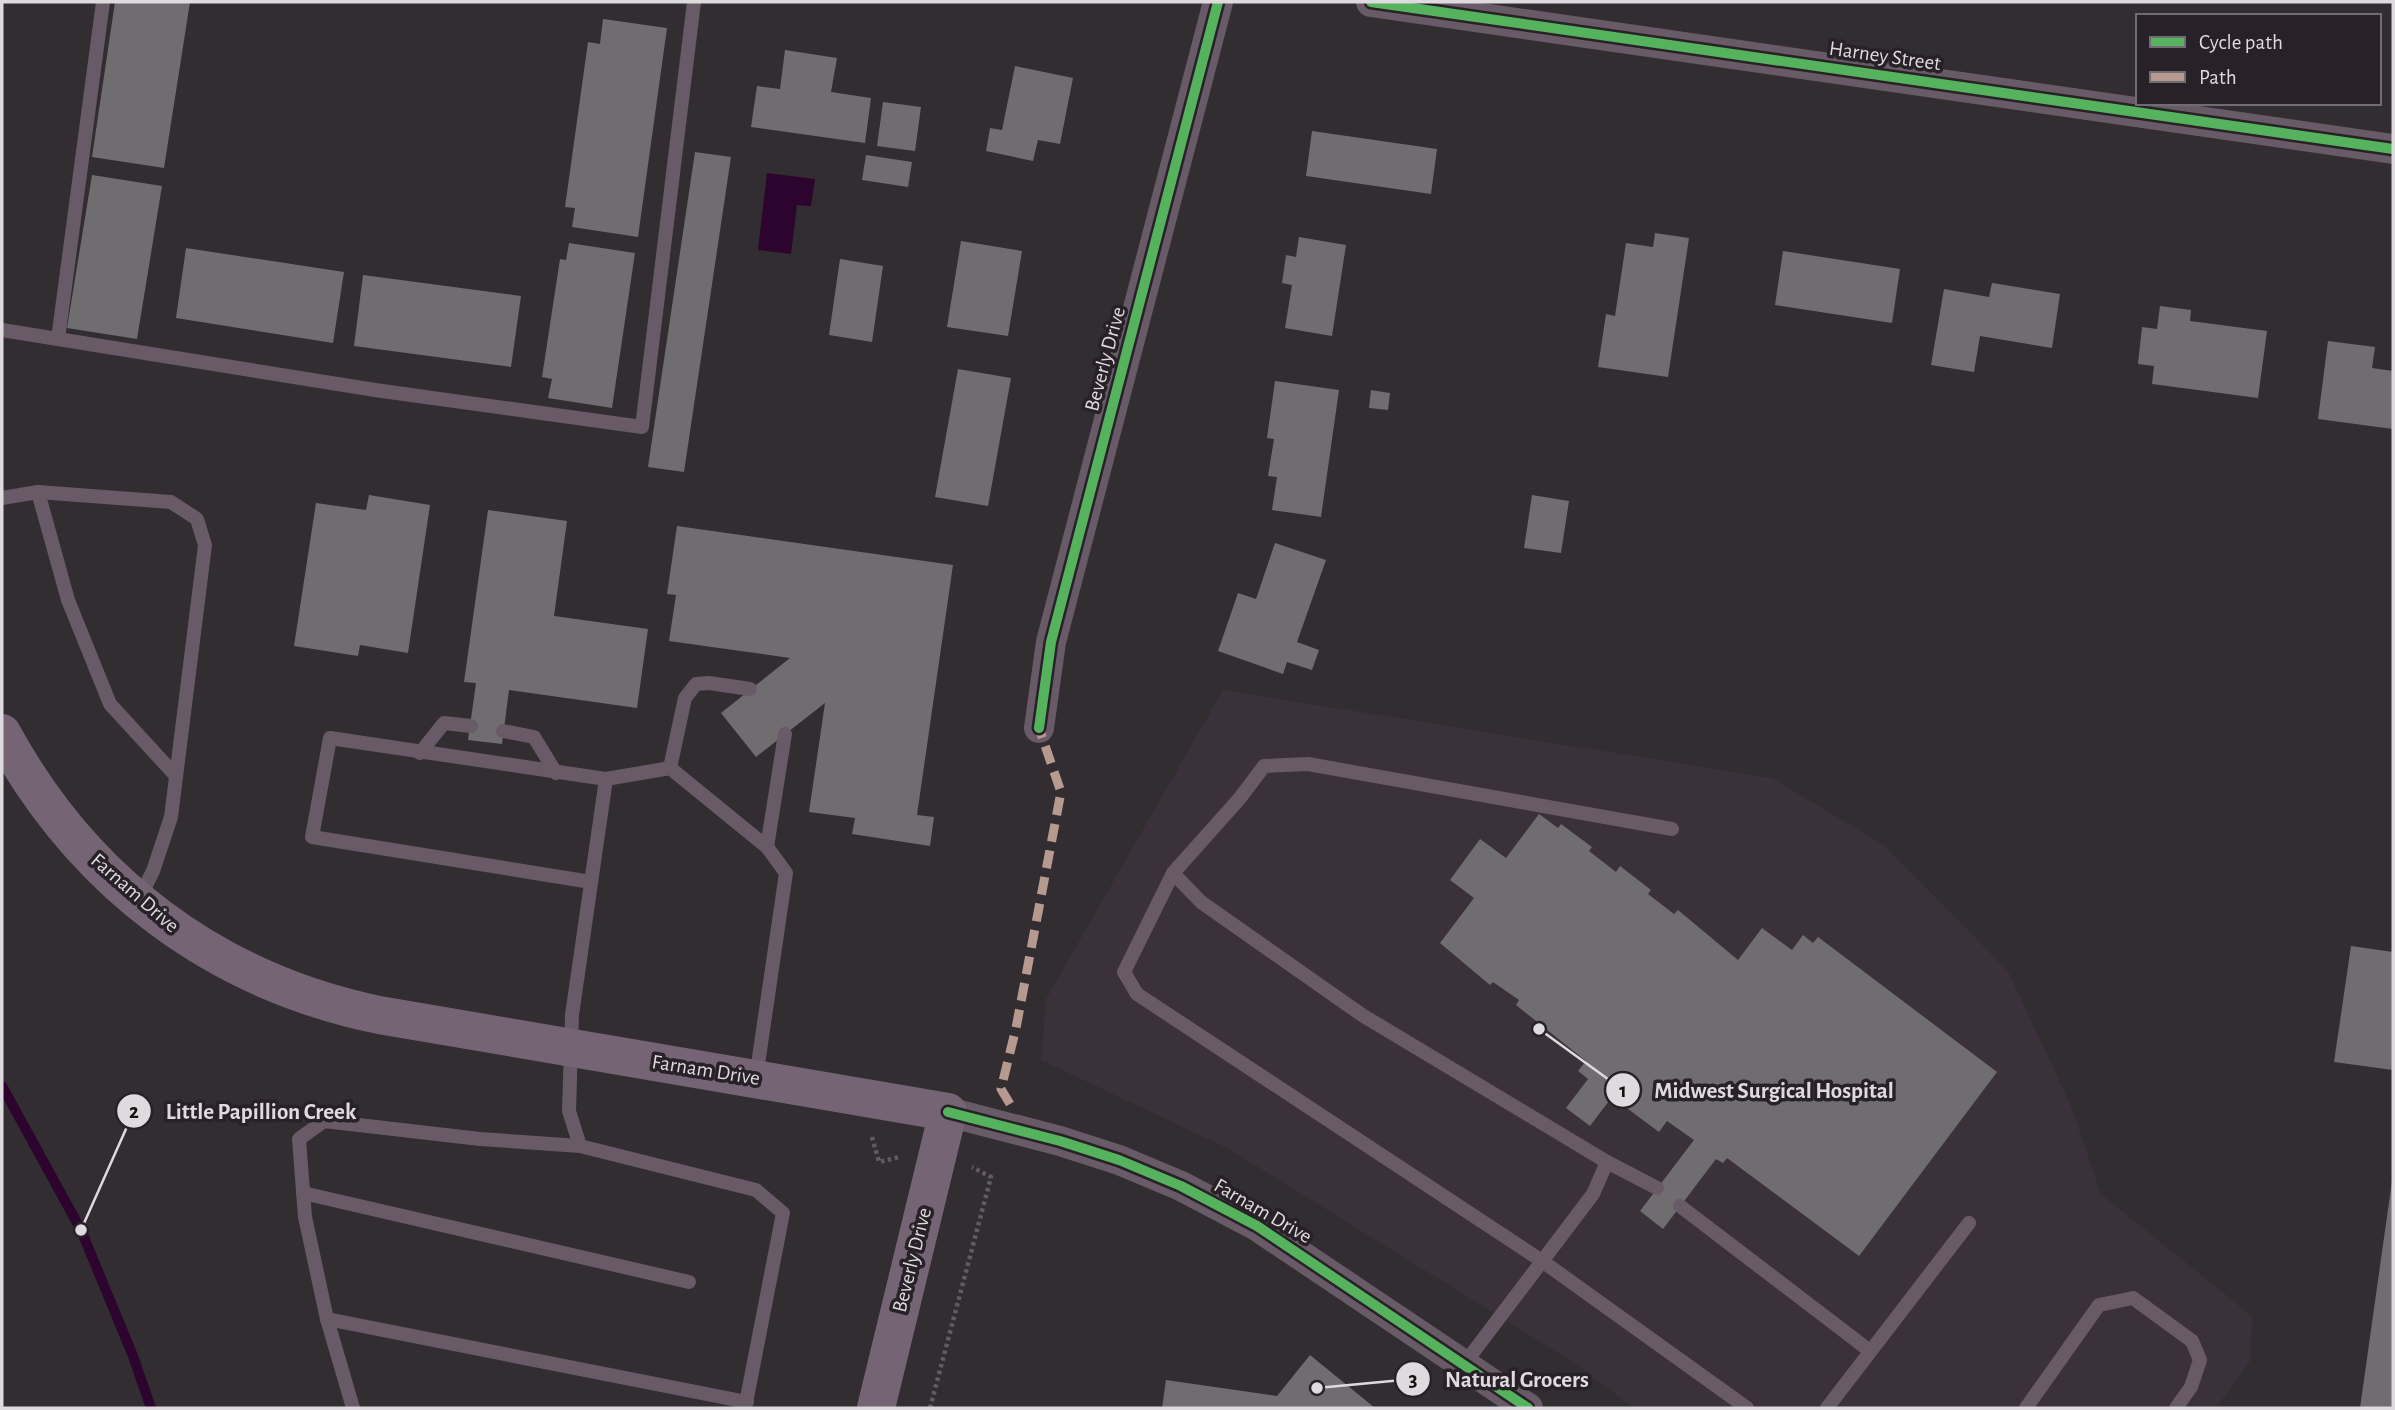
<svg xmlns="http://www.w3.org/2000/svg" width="2395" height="1410" font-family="'Alegreya Sans',sans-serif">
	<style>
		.built { fill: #3b313b }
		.water { fill: #2c042d }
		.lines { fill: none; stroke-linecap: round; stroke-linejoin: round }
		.stream { stroke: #2c042d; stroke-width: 10 }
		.building { fill: #706d70 }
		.path { stroke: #645a63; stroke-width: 4.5; stroke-dasharray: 3.5 3.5; stroke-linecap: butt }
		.service { stroke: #685a67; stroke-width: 14 }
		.minor { stroke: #685a67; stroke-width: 30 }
		.secondary { stroke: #746474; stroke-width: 38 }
		.quiet { stroke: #b69a8f; stroke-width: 9; stroke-dasharray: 18 9; stroke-linecap: butt }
		.cycleway-casing { stroke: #282228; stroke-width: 15 }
		.cycleway { stroke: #56b35d; stroke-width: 10 }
		.labels { text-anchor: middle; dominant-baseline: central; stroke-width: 7; stroke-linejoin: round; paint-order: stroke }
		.street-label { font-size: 21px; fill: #dfdade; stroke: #282228 }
		.leader { fill: none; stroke: #dfdade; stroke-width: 2.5 }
		.callout-dot { fill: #dfdade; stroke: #282228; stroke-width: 2.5 }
		.mark-label { font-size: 21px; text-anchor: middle; font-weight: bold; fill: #111 }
		.callout-label { font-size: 23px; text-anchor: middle; font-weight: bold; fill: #dfdade; stroke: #282228; stroke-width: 7; stroke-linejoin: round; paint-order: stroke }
	</style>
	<rect width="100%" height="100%" fill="#312d31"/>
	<polygon class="built" points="1223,690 1772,778 1884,845 2008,971 2071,1106 2101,1194 2252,1316 2250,1361 2216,1408 1634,1408 1573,1362 1227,1148 1041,1060 1046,999"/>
	<polygon class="water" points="767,173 815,179 811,206 797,205 791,254 758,250"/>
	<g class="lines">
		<polyline class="stream" points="2,1086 81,1230 133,1356 151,1408"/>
	</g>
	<g class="building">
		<polygon points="115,2 190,2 164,168 92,157"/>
		<polygon points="603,19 667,28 638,237 572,227 575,208 565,207 588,42 600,44"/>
		<polygon points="785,50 837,58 831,92 871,98 865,143 751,127 757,86 780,89"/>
		<polygon points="1015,66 1073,78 1060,144 1038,140 1033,161 986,151 990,128 1002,130"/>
		<polygon points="883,102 921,107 915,151 877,146"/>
		<polygon points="1312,131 1437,149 1431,194 1306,176"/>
		<polygon points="695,152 731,157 684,472 648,467"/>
		<polygon points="866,155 912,162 908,187 862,180"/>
		<polygon points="92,175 162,186 137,339 67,328"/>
		<polygon points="1655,233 1689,238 1668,377 1598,367 1606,314 1615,316 1626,243 1653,247"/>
		<polygon points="1299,237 1346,245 1332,336 1285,328 1292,285 1282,283 1286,255 1296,257"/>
		<polygon points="961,241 1022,251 1008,336 947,327"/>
		<polygon points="569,243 635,253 612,408 548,398 552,379 542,377 560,259 566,260"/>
		<polygon points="186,248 344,272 333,343 176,318"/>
		<polygon points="1783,251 1900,269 1892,323 1775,305"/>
		<polygon points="840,259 883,266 872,342 829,335"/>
		<polygon points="363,275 521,296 511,367 354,346"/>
		<polygon points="1992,283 2060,294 2052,348 1980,336 1974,372 1931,365 1944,289 1989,297"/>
		<polygon points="2160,306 2191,310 2190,321 2267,331 2258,398 2152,384 2154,366 2138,364 2142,327 2157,329"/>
		<polygon points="2328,341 2375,347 2372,368 2393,371 2393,429 2318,419"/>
		<polygon points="958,369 1011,378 988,506 935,497"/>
		<polygon points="1275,381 1339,390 1321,517 1272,510 1277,477 1268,476 1274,439 1267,438"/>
		<polygon points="1371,390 1390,393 1388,410 1369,408"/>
		<polygon points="369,495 430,505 408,653 360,645 358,656 294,646 316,503 366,510"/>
		<polygon points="1532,495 1569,501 1561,553 1524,548"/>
		<polygon points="488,510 567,521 554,616 648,629 637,708 509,690 502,744 468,740 476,683 464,682"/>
		<polygon points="677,526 953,565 917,815 934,817 930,846 852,834 855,818 809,812 825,703 756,757 721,713 790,658 669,641 676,595 667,594"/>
		<polygon points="1275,543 1326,560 1297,642 1319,650 1312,670 1287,662 1283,674 1218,651 1238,593 1256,599"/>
		<polygon points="1539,814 1558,828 1561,824 1592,847 1589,851 1616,872 1620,866 1651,890 1648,894 1674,914 1678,910 1738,960 1762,928 1792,950 1803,935 1813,943 1818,937 1997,1072 1859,1256 1727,1158 1723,1163 1716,1159 1663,1229 1640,1211 1694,1140 1667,1121 1659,1132 1612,1097 1590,1126 1566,1108 1588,1079 1578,1071 1586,1061 1516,1005 1519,1000 1493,982 1490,985 1440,943 1474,898 1450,880 1480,839 1506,858"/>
		<polygon points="2351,946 2393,952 2393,1070 2334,1062"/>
		<polygon points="2392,1181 2393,1408 2360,1408"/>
		<polygon points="1310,1355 1375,1408 1162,1408 1166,1380 1277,1396"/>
	</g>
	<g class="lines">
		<g class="path">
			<polyline points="872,1137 879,1162 899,1157"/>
			<polyline points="930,1408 991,1177 972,1167"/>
		</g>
		<g class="service">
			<polyline points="2,330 375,390 642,427 694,2"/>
			<polyline points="58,339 103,2"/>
			<polyline points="38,492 68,600 110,704 176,776"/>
			<polyline points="2,498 38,492 171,502 197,519 205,545 171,817 153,871 139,899"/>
			<polyline points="503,731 534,737 556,773"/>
			<polyline points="420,753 444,723 471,726"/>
			<polyline points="670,768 685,698 696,684 709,683 750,689"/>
			<polyline points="1672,829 1308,764 1264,766 1240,798 1173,873 1124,972 1137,994 1542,1261 1747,1408"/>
			<polyline points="767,847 785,734"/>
			<polyline points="1173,873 1201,902 1362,1015 1607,1162 1593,1194 1465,1363"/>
			<polyline points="591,882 312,837 330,738 606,779"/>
			<polyline points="1607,1162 1657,1188"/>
			<polyline points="303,1193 689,1282"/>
			<polyline points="1680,1206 1870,1351"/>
			<polyline points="327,1319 747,1402"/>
			<polyline points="353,1408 327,1319 305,1217 299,1139 324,1121 480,1139 580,1146"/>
			<polyline points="745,1408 783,1213 756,1190 580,1146 569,1111 572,1015 606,779 670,768 767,847 786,873 756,1078"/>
			<polyline points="1827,1408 1969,1223"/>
			<polyline points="2026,1408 2099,1305 2133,1298 2192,1341 2200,1360 2191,1387 2176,1408"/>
		</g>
		<g class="minor">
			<polyline points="1371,2 2393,149"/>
			<polyline points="1039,728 1051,642 1218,2"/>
			<polyline points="948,1112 1060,1141 1119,1160 1181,1186 1257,1226 1528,1408"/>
		</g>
		<path class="secondary" d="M2 733C83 882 214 981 379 1015L948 1112 876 1408"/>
		<polyline class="quiet" points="1010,1104 1001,1089 1016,1028 1061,792 1039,728"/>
		<defs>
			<g id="cycleway">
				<polyline points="1371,2 2393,149"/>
				<polyline points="1039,728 1051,642 1218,2"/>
				<polyline points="948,1112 1060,1141 1119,1160 1181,1186 1257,1226 1528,1408"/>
			</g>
		</defs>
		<use href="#cycleway" class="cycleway-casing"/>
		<use href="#cycleway" class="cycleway"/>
	</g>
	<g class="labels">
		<g class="street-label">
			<text transform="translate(1885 56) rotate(8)">Harney Street</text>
			<text transform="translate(1105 359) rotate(-75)">Beverly Drive</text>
			<text transform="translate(135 893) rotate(41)">Farnam Drive</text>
			<text transform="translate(706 1070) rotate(9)">Farnam Drive</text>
			<text transform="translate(1263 1211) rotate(30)">Farnam Drive</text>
			<text transform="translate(912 1260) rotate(-76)">Beverly Drive</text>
		</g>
	</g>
	<path class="leader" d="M1539 1029L1623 1090M81 1230L134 1111M1317 1388L1413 1379"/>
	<g class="callout-dot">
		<circle cx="1539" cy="1029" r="7"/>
		<circle cx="81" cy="1230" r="7"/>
		<circle cx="1317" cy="1388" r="7"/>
		<circle cx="1623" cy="1090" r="18"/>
		<circle cx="134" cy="1111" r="18"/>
		<circle cx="1413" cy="1379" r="18"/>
	</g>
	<g class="mark-label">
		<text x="1623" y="1097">1</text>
		<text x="134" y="1118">2</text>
		<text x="1413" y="1386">3</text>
	</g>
	<g class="callout-label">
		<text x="1774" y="1098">Midwest Surgical Hospital</text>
		<text x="261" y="1119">Little Papillion Creek</text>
		<text x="1517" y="1387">Natural Grocers</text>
	</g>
	<rect width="2395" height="1410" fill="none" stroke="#dfdade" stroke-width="7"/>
	<rect x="2136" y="14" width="245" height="91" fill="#282228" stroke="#716c71" stroke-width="2"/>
	<rect x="2150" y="37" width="35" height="10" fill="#56b35d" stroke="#716c71" stroke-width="2"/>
	<text x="2199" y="49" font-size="21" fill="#dfdade">Cycle path</text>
	<rect x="2150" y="72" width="35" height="10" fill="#b69a8f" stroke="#716c71" stroke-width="2"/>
	<text x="2199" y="84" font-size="21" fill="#dfdade">Path</text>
</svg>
